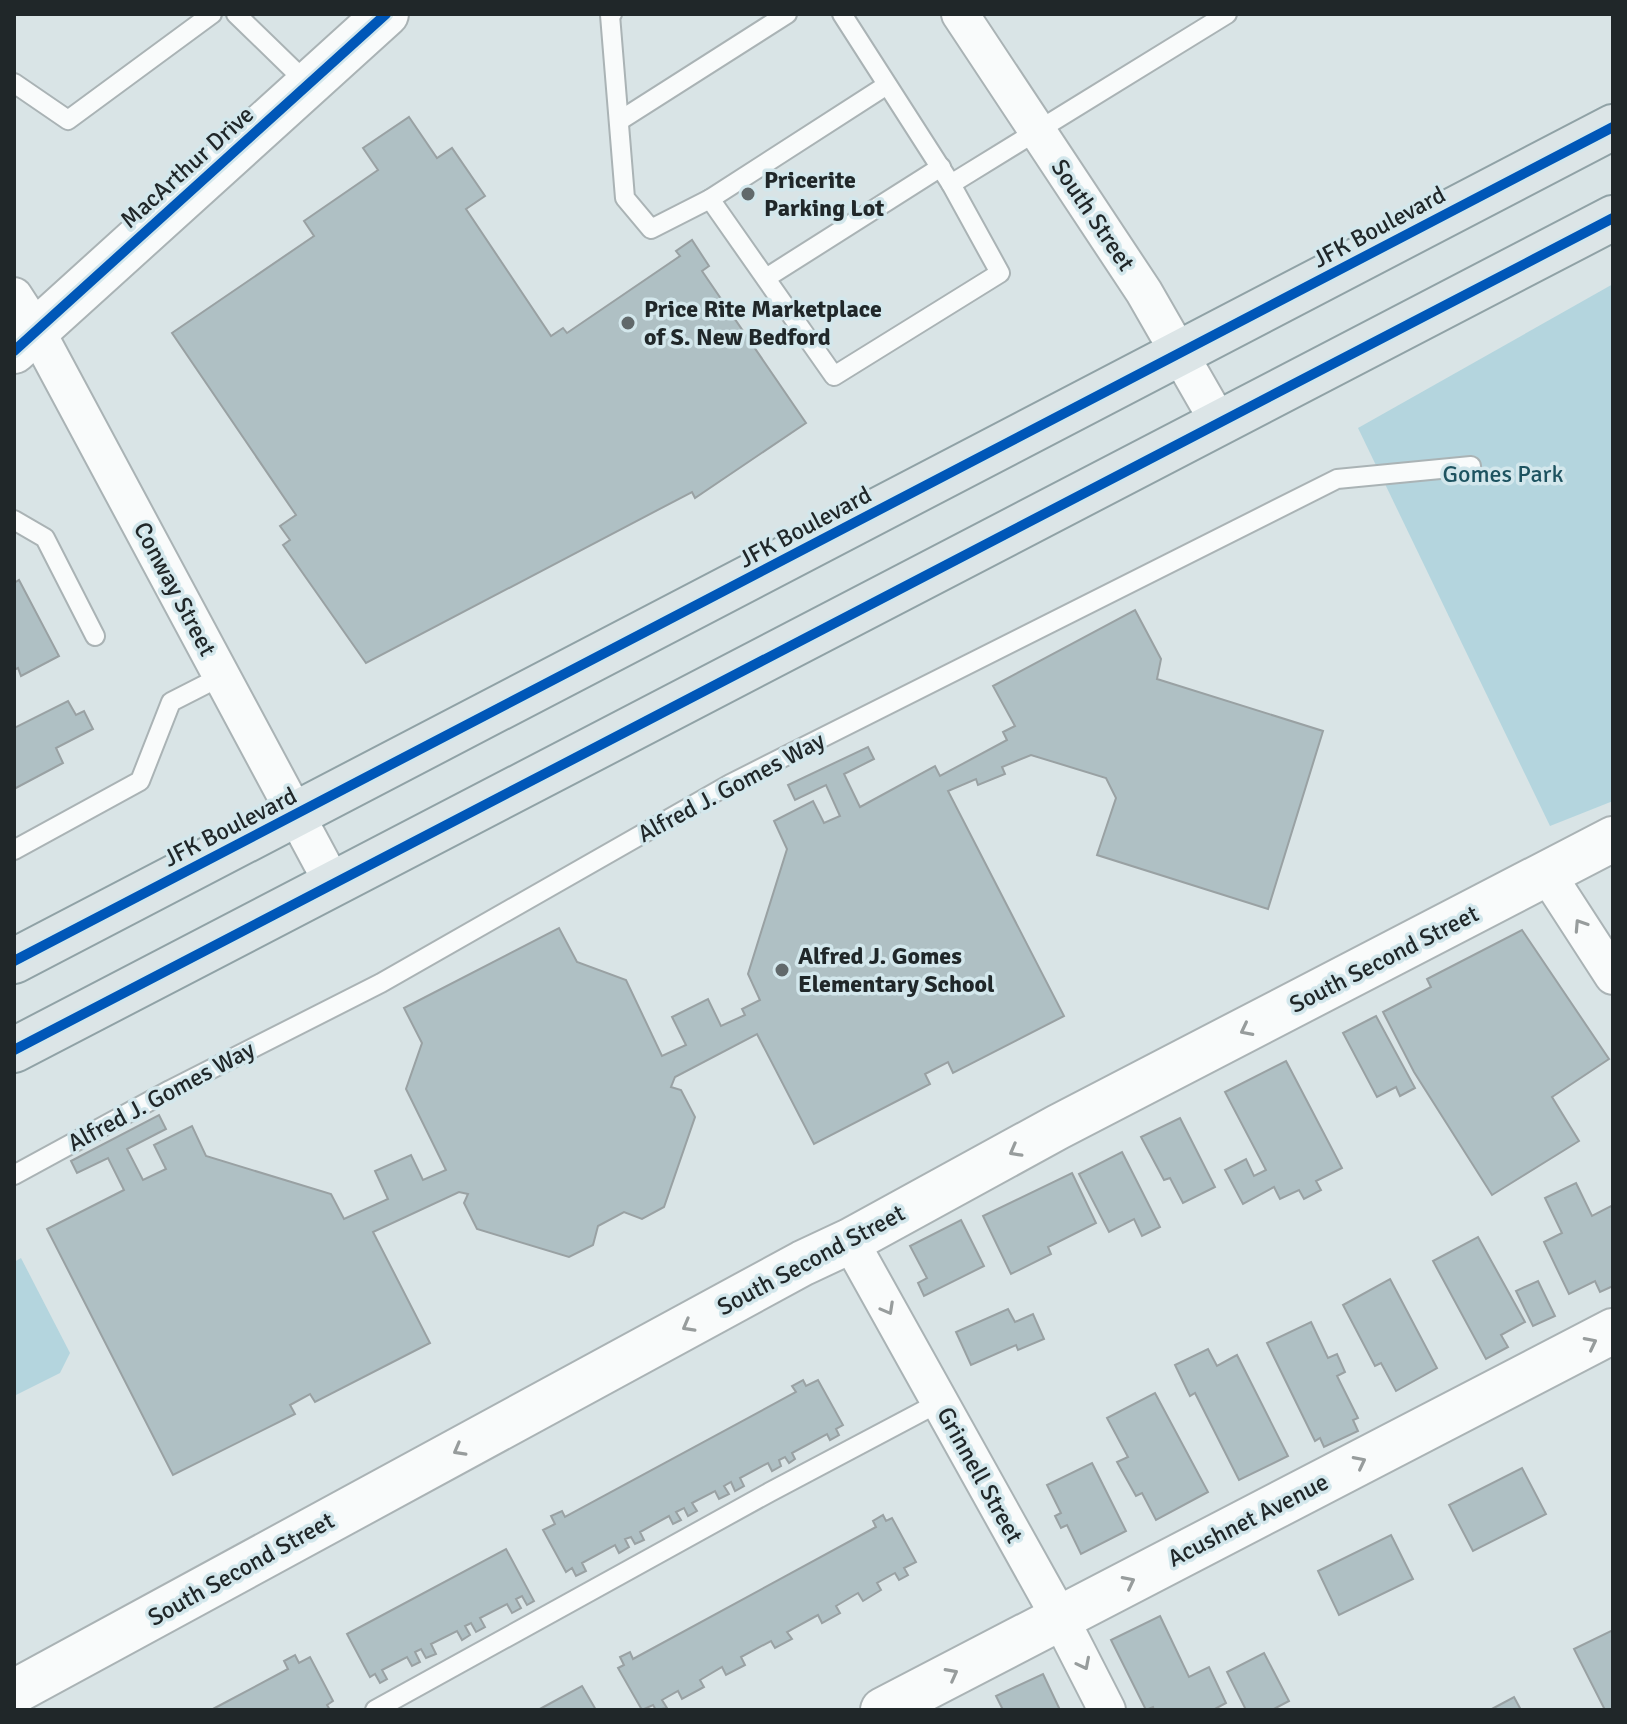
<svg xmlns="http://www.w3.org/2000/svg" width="1627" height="1724" font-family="Signika,sans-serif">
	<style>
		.green { fill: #b4d5de }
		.building { fill: #afc0c4; stroke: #99a1a3; stroke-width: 2 }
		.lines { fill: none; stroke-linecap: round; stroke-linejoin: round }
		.service-casing { stroke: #aab3b5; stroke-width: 22 }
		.minor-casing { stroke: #aab3b5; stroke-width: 40 }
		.tertiary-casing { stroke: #aab3b5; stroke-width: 48 }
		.primary-casing { stroke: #90a2a6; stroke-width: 48 }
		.service { stroke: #f9fbfb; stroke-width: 18 }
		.minor { stroke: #f9fbfb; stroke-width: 36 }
		.tertiary { stroke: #f9fbfb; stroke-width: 44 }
		.primary { stroke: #dce5e7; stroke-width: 44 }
		.cycleway-casing { stroke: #d3e7ec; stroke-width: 15 }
		.cycleway { stroke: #0057b8; stroke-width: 10 }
		.oneway { stroke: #979c9c }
		.poi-dot { fill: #61696b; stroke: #d3e7ec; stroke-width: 3 }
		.labels { text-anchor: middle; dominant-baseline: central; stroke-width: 7; stroke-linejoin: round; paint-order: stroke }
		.street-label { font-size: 24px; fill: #202729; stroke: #d3e7ec }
		.poi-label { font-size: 24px; font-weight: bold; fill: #202729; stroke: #d3e7ec; text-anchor: start }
		.park-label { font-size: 24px; fill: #1d5360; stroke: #d3e7ec }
	</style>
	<rect width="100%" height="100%" fill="#d9e4e6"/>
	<g class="green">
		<polygon points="1613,284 1613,801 1550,826 1358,428"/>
		<polygon points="21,1258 70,1353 60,1373 14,1396 14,1262"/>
	</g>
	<g class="building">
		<polygon points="409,117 437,158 452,148 485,196 466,209 551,336 563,328 567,333 680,256 676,251 692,240 709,266 702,271 806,423 695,498 692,492 366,663 283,545 290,540 280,526 296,515 172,333 314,236 304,221 378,170 363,148"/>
		<polygon points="19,580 59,656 21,676 18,668 14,670 14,583"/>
		<polygon points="1135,610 1161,659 1157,679 1323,731 1268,909 1097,855 1116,798 1106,778 1031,755 1002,767 1005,774 978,785 976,779 948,791 1064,1016 953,1073 948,1062 925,1074 930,1084 814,1144 757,1034 675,1077 671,1087 681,1090 695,1117 664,1207 642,1219 624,1212 598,1226 593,1245 569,1257 477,1229 464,1203 468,1194 459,1192 373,1232 430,1343 315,1402 310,1394 290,1405 295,1414 173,1475 47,1229 124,1190 108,1158 77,1173 71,1161 159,1115 166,1129 127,1149 143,1180 166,1169 154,1145 192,1126 206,1156 331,1194 344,1219 388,1199 375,1171 411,1155 423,1180 446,1170 406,1089 422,1043 404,1008 559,928 577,962 626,980 662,1056 686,1045 672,1017 708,999 721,1026 745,1015 742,1009 760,1000 748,974 787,849 774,821 813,801 824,823 840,816 826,785 795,800 788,785 868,747 874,759 844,774 860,807 935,766 940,776 1007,740 1003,732 1015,726 993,686"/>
		<polygon points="68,701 76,715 84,711 93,729 56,748 63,763 14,789 14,728"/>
		<polygon points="1522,930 1609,1059 1552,1097 1579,1141 1492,1195 1414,1072 1383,1012 1431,987 1427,979"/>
		<polygon points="1376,1016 1415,1088 1400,1096 1396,1087 1377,1097 1343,1033"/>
		<polygon points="1286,1061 1342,1168 1316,1181 1321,1190 1304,1199 1299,1190 1280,1199 1274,1187 1243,1204 1225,1170 1246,1159 1254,1176 1266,1170 1225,1092"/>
		<polygon points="1180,1118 1215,1187 1183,1203 1170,1178 1164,1180 1141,1137"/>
		<polygon points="1122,1152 1160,1227 1142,1236 1134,1219 1109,1232 1079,1174"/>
		<polygon points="1072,1173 1096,1223 1048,1247 1051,1254 1011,1274 983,1216"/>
		<polygon points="1576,1183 1592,1216 1611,1206 1613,1210 1613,1286 1600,1292 1595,1281 1569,1294 1544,1242 1562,1233 1545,1198"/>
		<polygon points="961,1220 984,1266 924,1296 918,1283 927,1278 910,1246"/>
		<polygon points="1478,1237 1525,1322 1501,1335 1508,1347 1486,1359 1433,1261"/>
		<polygon points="1390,1279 1437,1368 1396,1391 1381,1363 1375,1366 1343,1305"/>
		<polygon points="1538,1281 1555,1316 1533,1326 1516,1291"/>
		<polygon points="1008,1309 1015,1322 1033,1314 1044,1339 1018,1350 1016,1345 971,1365 956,1332"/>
		<polygon points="1311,1322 1328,1358 1337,1354 1345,1372 1337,1376 1358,1418 1353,1420 1358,1431 1324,1447 1320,1438 1315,1441 1267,1343"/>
		<polygon points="1208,1349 1217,1366 1237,1355 1288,1456 1239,1480 1195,1393 1190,1396 1175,1365"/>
		<polygon points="803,1380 806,1386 818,1380 843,1425 836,1429 839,1435 830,1440 827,1434 792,1453 795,1459 789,1463 785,1457 779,1460 781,1466 772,1471 768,1463 740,1478 744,1486 735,1491 731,1482 724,1486 729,1494 719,1499 715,1491 692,1503 697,1511 688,1516 684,1508 676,1512 681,1520 673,1524 669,1516 640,1532 644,1540 635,1544 631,1537 625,1539 629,1547 619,1553 615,1545 582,1563 586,1571 576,1576 572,1568 566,1572 543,1530 555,1524 551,1516 562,1511 565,1517 796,1392 792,1386"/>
		<polygon points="1155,1393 1208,1492 1156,1520 1142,1493 1136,1496 1117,1462 1128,1457 1107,1418"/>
		<polygon points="1092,1463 1126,1531 1081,1554 1067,1525 1061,1528 1055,1516 1061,1513 1047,1485"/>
		<polygon points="1522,1468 1546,1514 1473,1551 1449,1505"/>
		<polygon points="883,1515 886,1521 892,1518 916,1562 904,1568 908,1575 899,1580 895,1573 877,1583 881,1590 863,1601 858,1593 836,1606 840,1613 822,1623 818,1615 787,1632 792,1639 775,1648 771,1641 741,1657 745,1665 726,1675 722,1667 700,1680 704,1687 682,1699 678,1691 662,1700 667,1708 656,1710 653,1705 642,1710 618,1668 624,1665 620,1657 630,1652 633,1659 876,1527 873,1521"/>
		<polygon points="1391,1535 1413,1579 1339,1615 1318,1571"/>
		<polygon points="506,1549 534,1601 527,1605 522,1596 516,1599 521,1608 512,1613 507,1604 480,1618 485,1627 476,1632 471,1623 465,1626 470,1635 462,1640 457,1631 431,1644 436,1654 426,1658 421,1649 415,1652 420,1662 412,1666 407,1657 382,1670 387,1679 380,1683 375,1674 370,1677 347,1634"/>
		<polygon points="1160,1616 1189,1677 1209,1667 1226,1703 1213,1710 1154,1710 1153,1707 1146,1710 1111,1640"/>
		<polygon points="1613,1630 1613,1710 1605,1710 1574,1649"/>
		<polygon points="1264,1653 1289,1701 1272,1710 1246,1710 1227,1672"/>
		<polygon points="295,1655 299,1663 310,1657 333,1701 327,1705 330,1710 211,1710 288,1669 284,1661"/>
		<polygon points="1043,1674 1060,1710 1003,1710 996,1696"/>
		<polygon points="582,1686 596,1710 538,1710"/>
		<polygon points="1514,1697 1521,1710 1490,1710"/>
	</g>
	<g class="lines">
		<defs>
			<g id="service">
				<polyline points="236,14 308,84"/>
				<polyline points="612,14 610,15 625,198 651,229 710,199 834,376 1000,273 951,184"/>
				<polyline points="842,14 951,184 1227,14"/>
				<polyline points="14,83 68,120 212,14"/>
				<polyline points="619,121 787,14"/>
				<polyline points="710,199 887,85"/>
				<polyline points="766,278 941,167"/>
				<polyline points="14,520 45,538 95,636"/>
				<polyline points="14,850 140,781 171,702 222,676"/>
				<polyline points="14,1175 170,1090 381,983 730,784 1337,479 1471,466"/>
				<polyline points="375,1710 770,1492 940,1402"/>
			</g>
			<g id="minor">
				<polyline points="960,14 1144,292 1218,421"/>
				<polyline points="14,296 36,330 333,884"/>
				<polyline points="1547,874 1613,976"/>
				<polyline points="850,1241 1060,1618 1107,1710"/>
			</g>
			<g id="tertiary">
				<polyline points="14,351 386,14"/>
				<polyline points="14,1692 803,1263 850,1241 1058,1127 1613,839"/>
				<polyline points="883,1710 1613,1331"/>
			</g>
			<g id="primary">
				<polyline points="14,961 1613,127"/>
				<polyline points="14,1050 1613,218"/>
			</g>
		</defs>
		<use href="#service" class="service-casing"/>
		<use href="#minor" class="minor-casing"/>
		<use href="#tertiary" class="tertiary-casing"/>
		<use href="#primary" class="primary-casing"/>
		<use href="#service" class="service"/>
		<use href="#minor" class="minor"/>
		<use href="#tertiary" class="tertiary"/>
		<use href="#primary" class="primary"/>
		<defs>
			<g id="cycleway">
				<polyline points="14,351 386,14"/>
				<polyline points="14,961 1613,127"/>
				<polyline points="14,1050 1613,218"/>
			</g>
		</defs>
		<use href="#cycleway" class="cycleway-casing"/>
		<use href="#cycleway" class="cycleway"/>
	</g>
	<defs><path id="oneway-chevron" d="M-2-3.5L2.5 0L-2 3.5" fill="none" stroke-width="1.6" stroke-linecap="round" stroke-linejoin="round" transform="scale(2)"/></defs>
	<g class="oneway">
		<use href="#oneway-chevron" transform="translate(1580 925) rotate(-123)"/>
		<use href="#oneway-chevron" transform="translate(1246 1030) rotate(153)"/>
		<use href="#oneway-chevron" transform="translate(1015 1151) rotate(151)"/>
		<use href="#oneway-chevron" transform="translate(888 1309) rotate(61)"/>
		<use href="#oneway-chevron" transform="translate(688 1326) rotate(151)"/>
		<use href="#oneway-chevron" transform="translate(1591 1343) rotate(-27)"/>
		<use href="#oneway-chevron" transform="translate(459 1450) rotate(151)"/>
		<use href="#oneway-chevron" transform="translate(1360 1462) rotate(-27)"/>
		<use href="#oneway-chevron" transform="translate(1129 1582) rotate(-27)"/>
		<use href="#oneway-chevron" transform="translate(1084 1664) rotate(63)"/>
		<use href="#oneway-chevron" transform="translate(952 1674) rotate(-28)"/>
	</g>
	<g class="poi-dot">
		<circle cx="748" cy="194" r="8"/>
		<circle cx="628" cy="323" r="8"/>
		<circle cx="782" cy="970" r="8"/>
	</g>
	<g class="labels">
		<g class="street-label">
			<text transform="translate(187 167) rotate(-42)">MacArthur Drive</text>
			<text transform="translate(1093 215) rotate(56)">South Street</text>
			<text transform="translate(1379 227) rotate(-28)">JFK Boulevard</text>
			<text transform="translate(805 527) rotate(-28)">JFK Boulevard</text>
			<text transform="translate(175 589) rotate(62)">Conway Street</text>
			<text transform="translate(731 787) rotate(-28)">Alfred J. Gomes Way</text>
			<text transform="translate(230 827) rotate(-27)">JFK Boulevard</text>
			<text transform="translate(1384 959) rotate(-27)">South Second Street</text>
			<text transform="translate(161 1096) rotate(-28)">Alfred J. Gomes Way</text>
			<text transform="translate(811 1260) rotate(-28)">South Second Street</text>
			<text transform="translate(980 1475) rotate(61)">Grinnell Street</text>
			<text transform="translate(1248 1520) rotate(-27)">Acushnet Avenue</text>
			<text transform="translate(241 1569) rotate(-29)">South Second Street</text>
		</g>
		<g class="poi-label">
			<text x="764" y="180">Pricerite<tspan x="764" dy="28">Parking Lot</tspan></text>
			<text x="644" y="309">Price Rite Marketplace<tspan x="644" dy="28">of S. New Bedford</tspan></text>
			<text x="798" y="956">Alfred J. Gomes<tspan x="798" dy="28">Elementary School</tspan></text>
		</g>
		<g class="park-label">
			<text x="1503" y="474">Gomes Park</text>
		</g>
	</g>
	<rect width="1627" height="1724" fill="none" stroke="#202729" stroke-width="32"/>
</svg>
